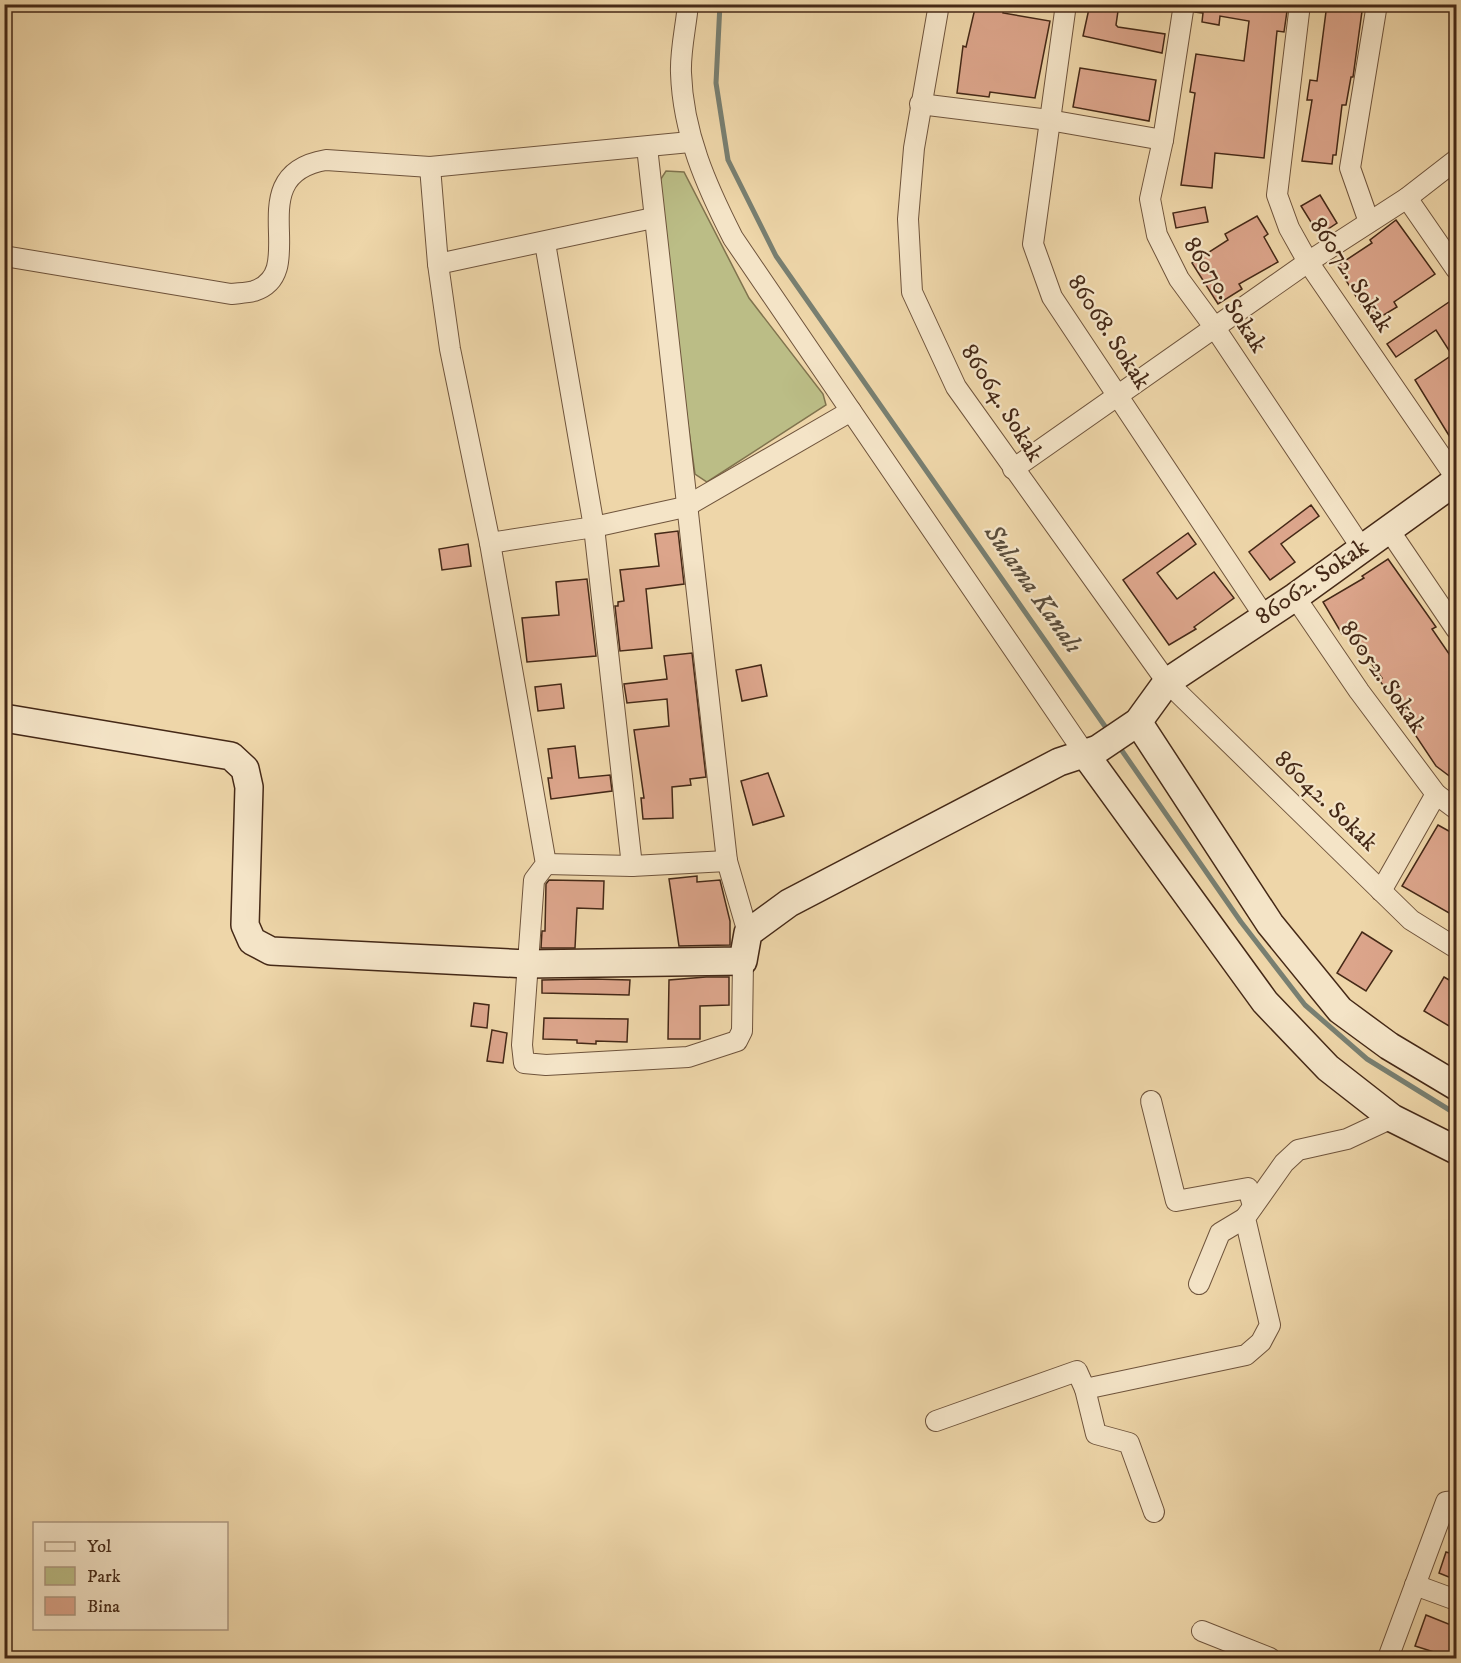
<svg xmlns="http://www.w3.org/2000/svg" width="1461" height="1663" font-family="'IM FELL DW Pica',serif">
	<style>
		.green { fill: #bbbd86; stroke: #80734e; stroke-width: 1.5 }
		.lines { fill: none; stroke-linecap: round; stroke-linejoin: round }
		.stream { stroke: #787f71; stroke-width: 5 }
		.building { fill: #dca58b; stroke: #452917; stroke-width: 1.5 }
		.street-casing { stroke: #6f543c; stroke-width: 22 }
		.secondary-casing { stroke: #452917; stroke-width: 30 }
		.street { stroke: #f4e4c7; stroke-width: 20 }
		.secondary { stroke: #f4e4c7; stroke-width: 27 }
		.labels { text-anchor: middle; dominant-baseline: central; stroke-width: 4.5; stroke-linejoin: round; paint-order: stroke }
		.street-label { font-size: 24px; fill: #452917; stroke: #f4e4c7 }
		.water-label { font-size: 26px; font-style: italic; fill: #5a4d3c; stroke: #f4e4c7 }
	</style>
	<rect width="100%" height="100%" fill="#eed6a9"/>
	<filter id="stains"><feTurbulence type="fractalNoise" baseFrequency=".00333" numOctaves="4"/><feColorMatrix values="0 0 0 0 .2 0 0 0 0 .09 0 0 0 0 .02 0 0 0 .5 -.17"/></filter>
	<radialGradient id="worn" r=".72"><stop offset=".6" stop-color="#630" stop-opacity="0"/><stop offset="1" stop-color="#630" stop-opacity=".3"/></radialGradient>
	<polygon class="green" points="666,171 684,172 749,298 823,394 826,405 707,482 695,474 655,188"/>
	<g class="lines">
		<g class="stream">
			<polyline points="720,4 716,83 728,160 776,256 1109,732"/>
			<polyline points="1118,745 1241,922 1305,1005 1367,1059 1456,1114"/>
		</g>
	</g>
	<g class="building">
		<polygon points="976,4 1004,8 1003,13 1050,21 1035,98 990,92 989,97 957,93 963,46 966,47"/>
		<polygon points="1090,4 1119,4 1116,25 1118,27 1165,34 1162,53 1083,36"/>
		<polygon points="1196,4 1288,4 1284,32 1277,31 1264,158 1215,153 1212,188 1181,185 1195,93 1190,92 1196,54 1244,61 1249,21 1220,16 1219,25 1202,22 1203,13 1195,12"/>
		<polygon points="1327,4 1363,4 1353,77 1351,77 1346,105 1342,105 1336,155 1333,155 1332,164 1302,161 1312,100 1307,100 1310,80 1317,81"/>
		<polygon points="1080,68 1156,80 1149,121 1073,107"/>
		<polygon points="1320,195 1337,223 1319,235 1301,206"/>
		<polygon points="1205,207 1208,222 1176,228 1173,213"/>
		<polygon points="1257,216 1268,234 1264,237 1278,262 1239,284 1242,289 1218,304 1192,263 1228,240 1225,234"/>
		<polygon points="1396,220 1435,274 1394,302 1397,307 1372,322 1337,266 1372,243 1370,240"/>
		<polygon points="1452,300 1456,307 1456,447 1415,380 1452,355 1436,330 1396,357 1387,344"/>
		<polygon points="1311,505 1319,516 1281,544 1295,562 1270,580 1249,552"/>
		<polygon points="678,531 684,584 646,589 652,648 620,651 615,606 618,606 618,602 624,601 620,570 659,566 655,534"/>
		<polygon points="1188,533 1196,544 1157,573 1177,599 1214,572 1234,598 1194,627 1196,629 1169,645 1123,580"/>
		<polygon points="468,544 471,566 442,570 439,549"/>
		<polygon points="1388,559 1436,627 1432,629 1456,664 1456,781 1436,766 1404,718 1407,716 1379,680 1382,678 1347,631 1342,634 1323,602 1364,578 1362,576"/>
		<polygon points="587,579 596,656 527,662 522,618 559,615 556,582"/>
		<polygon points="692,653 706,777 690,779 691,785 672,787 673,818 643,819 641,798 644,798 634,730 669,726 667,699 627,703 624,684 667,679 664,656"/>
		<polygon points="761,665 767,696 742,701 736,670"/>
		<polygon points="561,684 564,708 538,711 535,687"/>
		<polygon points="575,746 579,778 610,775 612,791 551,799 548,778 552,778 548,749"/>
		<polygon points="768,773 784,816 753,825 741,781"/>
		<polygon points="1438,825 1456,835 1456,917 1402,886"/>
		<polygon points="697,876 697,882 720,880 730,921 730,945 679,946 669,879"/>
		<polygon points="549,880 604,881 603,909 577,908 575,948 541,948 542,931 545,931 546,884"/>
		<polygon points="1362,932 1392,951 1366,991 1337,973"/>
		<polygon points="706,977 729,977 729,1005 700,1006 700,1039 668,1039 669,980"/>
		<polygon points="1444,977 1456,984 1456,1013 1449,1026 1424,1011"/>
		<polygon points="593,979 630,980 629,995 542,993 542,980"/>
		<polygon points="474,1003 489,1005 487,1028 471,1026"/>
		<polygon points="544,1018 628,1019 627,1042 596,1041 596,1044 577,1043 577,1040 543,1039"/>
		<polygon points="492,1030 507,1033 503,1063 487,1061"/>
		<polygon points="1446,1552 1456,1555 1456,1580 1439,1573"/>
		<polygon points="1426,1615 1456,1627 1456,1659 1415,1646"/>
	</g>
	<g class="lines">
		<defs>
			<g id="street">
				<path d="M688 4C686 27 680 51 681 73 683 133 706 185 733 238L1085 754"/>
				<polyline points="939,4 914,148 908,219 912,292 956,387 1167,682 1411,920 1456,948"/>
				<polyline points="1066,4 1033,244 1052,297 1264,616"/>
				<polyline points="1184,4 1163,140 1150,199 1157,235 1179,279 1215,328 1361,547"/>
				<polyline points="1300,4 1277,195 1289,228 1308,262 1456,478"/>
				<polyline points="920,104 1049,120 1163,140"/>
				<polyline points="647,147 727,861 748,933"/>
				<polyline points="430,167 438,264 450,349 490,543 546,864 534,880 522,1045 524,1063 546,1065 688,1057 737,1041 742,1031 743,961"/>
				<polyline points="1407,198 1456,269"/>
				<polyline points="1369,222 1350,168 1377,4"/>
				<polyline points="545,243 594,527 632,866"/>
				<path d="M4 256 231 294C238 293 247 293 254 291 313 272 237 175 326 160L430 167 690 142"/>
				<polyline points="438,264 653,218"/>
				<polyline points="1013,469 1308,262 1407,198 1456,160"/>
				<polyline points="1389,530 1456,629"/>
				<polyline points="490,543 594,527 685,507 851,411"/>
				<polyline points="1295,597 1359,691 1436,794 1456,809"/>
				<polyline points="546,864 632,866 727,861"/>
				<polyline points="1381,891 1436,794"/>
				<polyline points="1151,1101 1176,1201 1248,1188 1253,1206"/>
				<polyline points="1199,1284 1220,1233 1245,1218"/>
				<polyline points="1085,1389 1096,1434 1129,1443 1154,1512"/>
				<polyline points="936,1421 1077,1371 1085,1389 1246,1355 1261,1342 1270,1325 1245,1218 1284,1163 1298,1150 1347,1139 1392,1118"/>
				<polyline points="1415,1585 1456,1600"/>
				<polyline points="1202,1631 1270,1658"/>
				<polyline points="1388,1658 1446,1502 1456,1501"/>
			</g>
			<g id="secondary">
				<polyline points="4,718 231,756 245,769 249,787 245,925 252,941 271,951 527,964 743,961 748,933 789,903 1059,762 1098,749 1138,722 1167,682 1295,597 1456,481"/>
				<polyline points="1138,722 1270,924 1340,1010 1389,1046 1456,1086"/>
				<polyline points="1085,754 1265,1002 1328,1068 1392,1118 1456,1150"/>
			</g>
		</defs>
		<use href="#street" class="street-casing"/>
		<use href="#secondary" class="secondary-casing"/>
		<use href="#street" class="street"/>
		<use href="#secondary" class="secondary"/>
	</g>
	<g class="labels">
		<g class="street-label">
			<text transform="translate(1351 275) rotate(57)">86072. Sokak</text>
			<text transform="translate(1225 295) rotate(57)">86070. Sokak</text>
			<text transform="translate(1109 332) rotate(57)">86068. Sokak</text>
			<text transform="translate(1002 403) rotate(58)">86064. Sokak</text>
			<text transform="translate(1312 582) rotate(-35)">86062. Sokak</text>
			<text transform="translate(1383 677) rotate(55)">86052. Sokak</text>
			<text transform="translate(1326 801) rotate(44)">86042. Sokak</text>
		</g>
		<g class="water-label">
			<text transform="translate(1033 589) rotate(55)">Sulama Kanalı</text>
		</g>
	</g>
	<rect width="1461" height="1663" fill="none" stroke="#eed6a9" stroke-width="24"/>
	<rect x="6" y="6" width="1449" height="1651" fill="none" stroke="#452917" stroke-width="3"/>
	<rect x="12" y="12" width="1437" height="1639" fill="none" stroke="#452917" stroke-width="1.5"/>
	<rect x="33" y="1522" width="195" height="108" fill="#f4e4c7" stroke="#ae9981" stroke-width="1.5"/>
	<rect x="45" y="1542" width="30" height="9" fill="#f4e4c7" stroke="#ae9981" stroke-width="1.5"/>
	<text x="87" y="1552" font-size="18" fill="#452917">Yol</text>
	<rect x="45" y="1567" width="30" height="18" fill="#bbbd86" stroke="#ae9981" stroke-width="1.5"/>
	<text x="87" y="1582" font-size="18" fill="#452917">Park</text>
	<rect x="45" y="1597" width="30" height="18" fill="#dca58b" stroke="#ae9981" stroke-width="1.5"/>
	<text x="87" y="1612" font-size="18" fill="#452917">Bina</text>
	<rect width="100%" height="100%" filter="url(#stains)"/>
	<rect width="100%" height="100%" fill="url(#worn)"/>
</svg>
